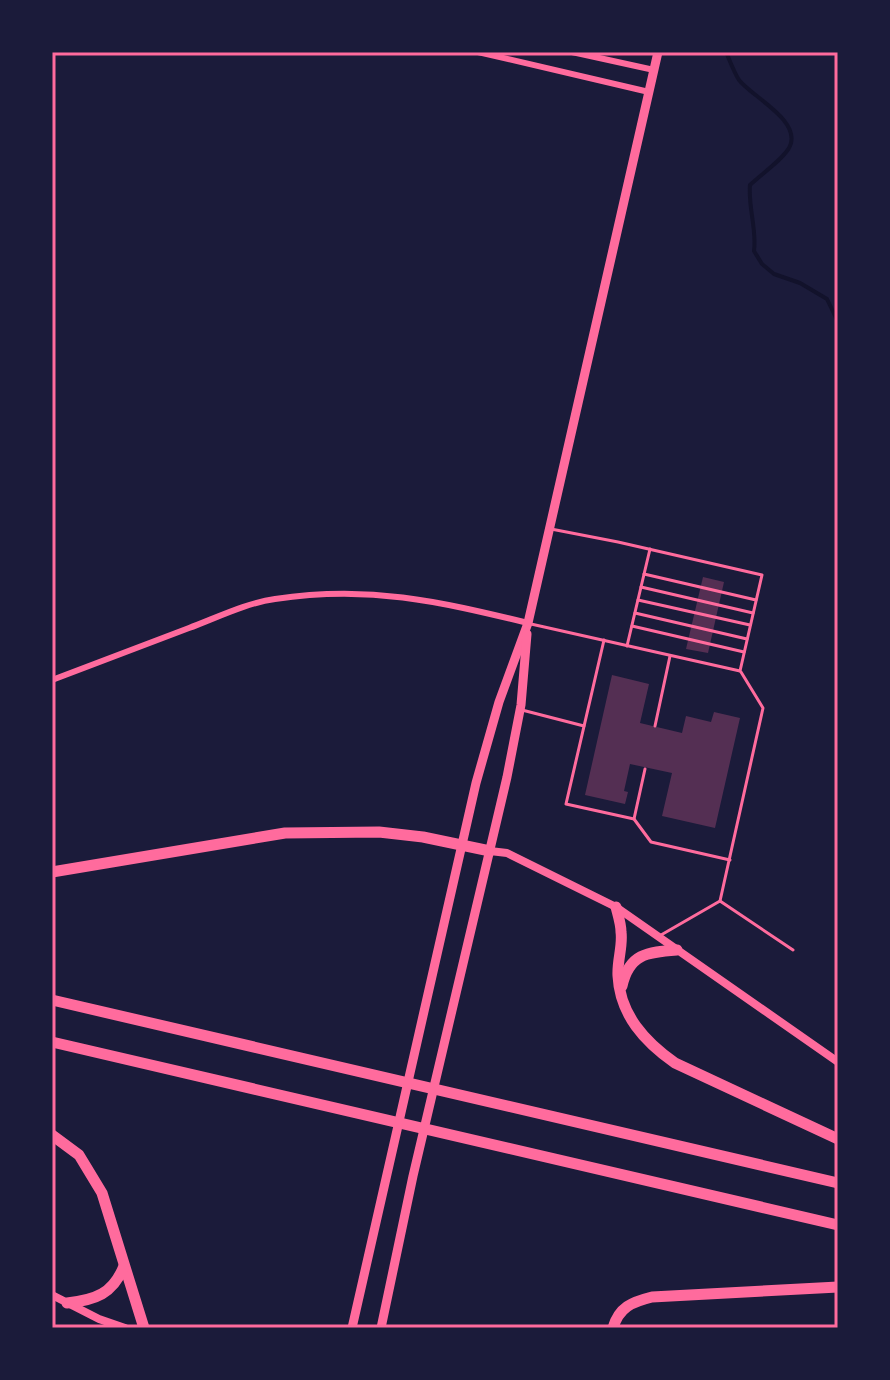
<svg xmlns="http://www.w3.org/2000/svg" width="890" height="1380" font-family="Cabin,sans-serif">
	<style>
		.lines { fill: none; stroke-linecap: round; stroke-linejoin: round }
		.stream { stroke: #12122b; stroke-width: 4 }
		.building { fill: #542f53 }
		.service { stroke: #ff6b9d; stroke-width: 3 }
		.minor { stroke: #ff6b9d; stroke-width: 6 }
		.tertiary { stroke: #ff6b9d; stroke-width: 8 }
		.secondary { stroke: #ff6b9d; stroke-width: 9 }
		.motorway { stroke: #ff6b9d; stroke-width: 11 }
		.neatline { fill: none; stroke: #ff6b9d; stroke-width: 3 }
	</style>
	<rect width="100%" height="100%" fill="#1b1b3a"/>
	<g class="lines">
		<path class="stream" d="M726 52C730 61 734 72 739 80 752 97 801 120 790 146 785 158 760 175 750 185 748 208 757 229 754 251L762 264 774 274 800 283 827 299 838 322"/>
	</g>
	<g class="building">
		<polygon points="703,577 724,582 708,653 686,649"/>
		<polygon points="612,675 649,684 640,723 682,733 686,716 711,722 714,712 740,718 715,828 662,816 672,773 630,764 624,791 628,792 625,804 585,795"/>
	</g>
	<g class="lines">
		<g class="service">
			<polyline points="644,574 756,600"/>
			<polyline points="641,587 753,613"/>
			<polyline points="638,600 750,625"/>
			<polyline points="635,613 747,639"/>
			<polyline points="531,624 740,671 762,575 618,542 551,529"/>
			<polyline points="632,626 744,652"/>
			<polyline points="604,640 566,804 634,819 651,842 730,860"/>
			<polyline points="627,646 650,549"/>
			<polyline points="522,710 584,726"/>
			<polyline points="655,726 670,656"/>
			<polyline points="634,819 645,769"/>
			<polyline points="720,901 793,950"/>
			<polyline points="661,935 720,901 763,708 741,672"/>
		</g>
		<g class="minor">
			<polyline points="478,52 649,92"/>
			<polyline points="572,52 654,70"/>
			<path d="M52 680C98 663 143 645 189 628 216 618 246 603 275 599 369 585 437 601 528 623"/>
		</g>
		<g class="tertiary">
			<polyline points="490,851 507,853 616,907 838,1062"/>
			<polyline points="52,1295 99,1319 125,1328"/>
		</g>
		<g class="secondary">
			<polyline points="352,1328 476,783 499,702 528,623 658,52"/>
			<polyline points="381,1328 413,1176 507,777 521,705 527,634"/>
		</g>
		<g class="motorway">
			<polyline points="52,872 285,833 379,832 423,837 490,851"/>
			<path d="M616 907C618 915 621 924 621 932 623 946 617 961 618 976 620 1015 645 1042 675 1063L838 1139"/>
			<path d="M622 986C629 954 647 952 677 950"/>
			<polyline points="52,1000 838,1183"/>
			<polyline points="52,1042 838,1225"/>
			<polyline points="52,1135 79,1155 102,1193 144,1328"/>
			<path d="M67 1303C95 1300 113 1294 124 1266"/>
			<path d="M613 1328C619 1307 632 1302 652 1297L838 1287"/>
		</g>
	</g>
	<rect width="890" height="1380" fill="none" stroke="#1b1b3a" stroke-width="108"/>
	<rect x="54" y="54" width="782" height="1272" class="neatline"/>
</svg>
